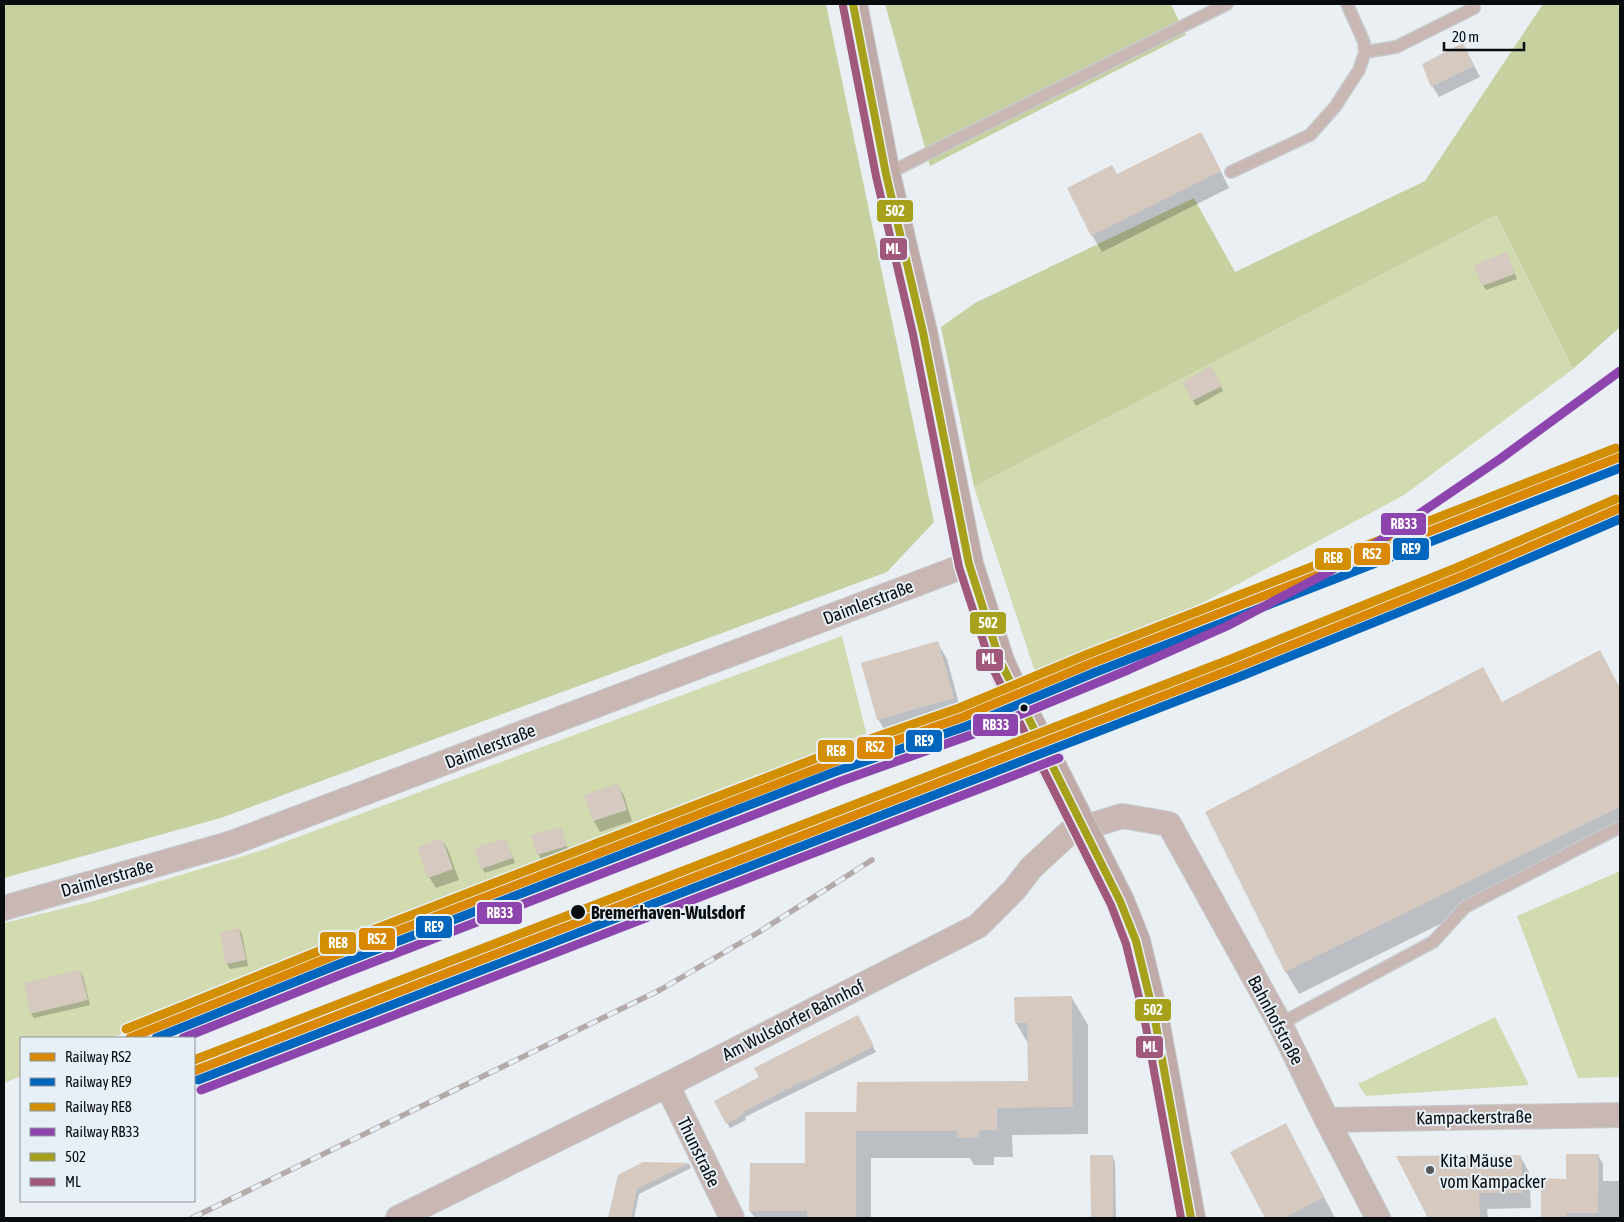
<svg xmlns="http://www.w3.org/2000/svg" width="1624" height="1222" font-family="'Asap Condensed',sans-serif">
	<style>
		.green { fill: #d1dbaf }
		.forest { fill: #c7d1a0 }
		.shadow { fill: #0003 }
		.building { fill: #d5c9c0 }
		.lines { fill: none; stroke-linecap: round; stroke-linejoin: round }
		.lane-casing { stroke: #c7cbce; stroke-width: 14 }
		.street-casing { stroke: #c7cbce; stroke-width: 26 }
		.secondary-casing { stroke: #c7cbce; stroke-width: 30 }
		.lane { stroke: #c9b7b3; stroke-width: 11 }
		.street { stroke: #c9b7b3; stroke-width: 24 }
		.secondary { stroke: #c0aaa7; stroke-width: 28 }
		.rail-casing { stroke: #b3aaa9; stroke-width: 5.5 }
		.rail { stroke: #e7f0f7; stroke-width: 4; stroke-dasharray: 11; stroke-linecap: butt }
		.secondary-bridge-casing { stroke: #c7cbce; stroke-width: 30; stroke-linecap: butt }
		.secondary-bridge { stroke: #c0aaa7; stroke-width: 28 }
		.bus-1-casing { stroke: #e7f0f7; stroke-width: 11 }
		.bus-2-casing { stroke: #e7f0f7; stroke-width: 11 }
		.bus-1 { stroke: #a6a01a; stroke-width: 8 }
		.bus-2 { stroke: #a0587b; stroke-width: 8 }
		.rail-1-casing { stroke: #e7f0f7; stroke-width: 12 }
		.rail-2-casing { stroke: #e7f0f7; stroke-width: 12 }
		.rail-3-casing { stroke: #e7f0f7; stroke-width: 12 }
		.rail-4-casing { stroke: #e7f0f7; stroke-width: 12 }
		.rail-1 { stroke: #da8802; stroke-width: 9 }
		.rail-2 { stroke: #0065bd; stroke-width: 9 }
		.rail-3 { stroke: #d38f02; stroke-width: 9 }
		.rail-4 { stroke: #8e44ad; stroke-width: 9 }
		.bus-dot { fill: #090c0e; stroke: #e7f0f7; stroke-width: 2 }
		.poi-dot { fill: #585b5e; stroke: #e7f0f7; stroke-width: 2 }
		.labels { text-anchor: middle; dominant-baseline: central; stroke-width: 4; stroke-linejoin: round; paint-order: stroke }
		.street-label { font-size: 18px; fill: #090c0e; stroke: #e7f0f7 }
		.stop-label { font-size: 18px; font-weight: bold; fill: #090c0e; stroke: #e7f0f7; text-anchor: start }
		.poi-label { font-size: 18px; fill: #090c0e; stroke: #e7f0f7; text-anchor: start }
		.line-badge { stroke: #e7f0f7; stroke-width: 2 }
		.badge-label { font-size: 14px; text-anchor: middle; font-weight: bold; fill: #fff }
	</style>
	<rect width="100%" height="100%" fill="#eaeff4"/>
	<g class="green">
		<polygon points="1496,215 1573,369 1404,495 1167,622 1037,678 974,487"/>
		<polygon points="842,636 869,744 720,798 307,957 112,1038 21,1038 21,1076 4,1083 4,923 94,901 260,851"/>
		<polygon points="1620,871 1620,1077 1578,1078 1517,916"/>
		<polygon points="1495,1017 1529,1085 1366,1096 1358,1084"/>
	</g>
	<g class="forest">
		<polygon points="4,4 826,4 934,522 887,572 221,818 4,878"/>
		<polygon points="885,4 1171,4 1186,35 930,166"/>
		<polygon points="1543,4 1620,4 1620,327 1573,369 1496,215 974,487 941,327 975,303 1194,198 1235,272 1425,181"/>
	</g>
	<g class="shadow">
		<polygon points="1463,44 1480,77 1439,97 1432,86"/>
		<polygon points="1211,151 1229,188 1102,252 1092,235 1117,176"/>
		<polygon points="1509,259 1517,279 1486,290 1483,285"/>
		<polygon points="1211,368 1223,391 1196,406 1183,383"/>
		<polygon points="937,642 947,659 962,715 888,736 878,719"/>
		<polygon points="1600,652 1619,686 1620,686 1620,835 1299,994 1286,972 1207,812 1502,703"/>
		<polygon points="618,785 624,796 632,821 600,832 594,821"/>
		<polygon points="561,828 569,852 541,860 532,836"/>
		<polygon points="442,839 448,850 459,880 436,888 429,877"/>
		<polygon points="506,840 515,863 485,873 482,868"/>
		<polygon points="239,929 242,934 248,966 230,969 227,964 221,933"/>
		<polygon points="80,971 83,976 90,1005 34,1018 31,1013"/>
		<polygon points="1072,998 1088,1025 1088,1134 1012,1135 1013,1157 994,1157 994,1165 974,1165 970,1158 871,1158 871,1218 755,1218 750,1211 806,1164 856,1113 857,1116 1029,1082 1029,1045 1016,1023"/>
		<polygon points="857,1017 876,1052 745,1117 746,1120 730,1128 715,1102 761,1078"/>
		<polygon points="1293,1138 1335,1218 1266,1218 1232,1152"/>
		<polygon points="1598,1155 1603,1164 1603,1181 1620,1181 1620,1218 1542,1218 1542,1180 1567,1180"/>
		<polygon points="1112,1156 1115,1162 1116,1218 1092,1218 1092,1157"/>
		<polygon points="1520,1156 1529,1172 1531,1208 1487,1209 1488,1218 1428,1218 1398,1157"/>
		<polygon points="643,1163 689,1164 691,1168 639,1194 634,1218 612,1218 610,1216"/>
	</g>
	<g class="building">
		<polygon points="1463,43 1474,66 1431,87 1422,64"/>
		<polygon points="1201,132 1221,171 1091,236 1067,188 1112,165 1117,174"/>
		<polygon points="1507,252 1515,274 1482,286 1474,265"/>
		<polygon points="1211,366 1222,386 1192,401 1182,382"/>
		<polygon points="938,641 954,698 877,720 861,663"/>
		<polygon points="1600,650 1620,689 1620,807 1285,972 1205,812 1483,667 1502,702"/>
		<polygon points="618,783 627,810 593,821 584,795"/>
		<polygon points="561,827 567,846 537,855 531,835"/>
		<polygon points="442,838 453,869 428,878 417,847"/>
		<polygon points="506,838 513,858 481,869 474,848"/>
		<polygon points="239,928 246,960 226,964 220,932"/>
		<polygon points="80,970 88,1000 30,1014 24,983"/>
		<polygon points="1072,996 1073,1107 997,1108 997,1130 979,1130 979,1137 957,1138 957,1131 856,1131 856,1218 807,1218 807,1211 749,1211 750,1163 805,1163 805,1112 856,1112 856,1116 857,1082 1028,1081 1027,1023 1015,1023 1014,997"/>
		<polygon points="858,1015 874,1046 805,1082 805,1080 743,1112 744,1114 726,1124 714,1101 759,1077 754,1068"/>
		<polygon points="1286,1123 1324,1197 1284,1218 1265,1218 1230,1152"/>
		<polygon points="1566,1154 1599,1154 1598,1213 1566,1213 1566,1218 1541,1218 1541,1178 1566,1179"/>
		<polygon points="1090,1155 1113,1155 1113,1218 1091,1218"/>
		<polygon points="1521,1155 1523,1193 1479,1193 1480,1218 1428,1218 1396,1156"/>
		<polygon points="643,1162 690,1163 637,1189 631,1218 608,1218 618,1175"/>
	</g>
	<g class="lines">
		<defs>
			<g id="lane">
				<polyline points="1365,52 1396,47 1474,8"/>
				<polyline points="1231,172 1310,135 1335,107 1359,70 1365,52 1364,42 1347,4"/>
				<polyline points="887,174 1227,4"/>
				<polyline points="1280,1024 1433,942 1465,907 1620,827"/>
			</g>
			<g id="street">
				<polyline points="4,908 232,843 969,564"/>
				<polyline points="667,1085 732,1218"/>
				<polyline points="1327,1120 1620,1115"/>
				<polyline points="398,1218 667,1085 978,926 1014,890 1031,868 1070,832 1122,816 1169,824 1280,1024 1327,1120 1378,1218"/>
			</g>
			<g id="secondary">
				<polyline points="853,4 886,174 923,332 969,564 1000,661 1009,681"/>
				<polyline points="1120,901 1136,941 1155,1020 1191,1218"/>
			</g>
		</defs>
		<use href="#lane" class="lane-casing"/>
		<use href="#street" class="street-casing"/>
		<use href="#secondary" class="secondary-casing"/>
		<use href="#lane" class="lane"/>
		<use href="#street" class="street"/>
		<use href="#secondary" class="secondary"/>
		<defs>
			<polyline id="rail" points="192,1218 660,990 759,932 872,860"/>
		</defs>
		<use href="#rail" class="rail-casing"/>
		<use href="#rail" class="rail"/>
		<defs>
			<polyline id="secondary-bridge" points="1009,681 1120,901"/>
		</defs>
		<use href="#secondary-bridge" class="secondary-bridge-casing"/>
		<use href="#secondary-bridge" class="secondary-bridge"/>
		<defs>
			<polyline id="bus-1" points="853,4 886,174 923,332 969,564 1000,661 1120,901 1136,941 1155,1020 1191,1218"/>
			<polyline id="bus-2" points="843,6 876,176 913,334 959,567 991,665 1111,905 1126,944 1145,1022 1181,1218"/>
		</defs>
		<use href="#bus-1" class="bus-1-casing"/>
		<use href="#bus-2" class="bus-2-casing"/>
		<use href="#bus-1" class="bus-1"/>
		<use href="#bus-2" class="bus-2"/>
		<defs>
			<g id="rail-1">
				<polyline points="130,1038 333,956 834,762 963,717 1092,663 1620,457"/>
				<polyline points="194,1071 1235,668 1460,577 1620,508"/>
			</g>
			<g id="rail-2">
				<polyline points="156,1038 337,965 837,771 967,726 1096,672 1620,468"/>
				<polyline points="198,1080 1239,677 1464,586 1620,519"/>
			</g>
			<g id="rail-3">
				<polyline points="126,1029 329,947 830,753 959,708 1088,654 1616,448"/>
				<polyline points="194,1060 1231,659 1456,568 1616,499"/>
			</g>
			<g id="rail-4">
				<polyline points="183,1038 340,975 841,781 971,735 1128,670 1227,626 1327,573 1372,546 1500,459 1620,371"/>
				<polyline points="201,1090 1059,758"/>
			</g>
		</defs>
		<use href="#rail-1" class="rail-1-casing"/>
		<use href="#rail-2" class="rail-2-casing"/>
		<use href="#rail-3" class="rail-3-casing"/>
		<use href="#rail-4" class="rail-4-casing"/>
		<use href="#rail-1" class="rail-1"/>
		<use href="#rail-2" class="rail-2"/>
		<use href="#rail-3" class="rail-3"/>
		<use href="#rail-4" class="rail-4"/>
	</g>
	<g class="bus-dot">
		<circle cx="1024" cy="708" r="4.5"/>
		<circle cx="578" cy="912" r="8"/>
	</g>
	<circle class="poi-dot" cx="1430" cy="1170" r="5"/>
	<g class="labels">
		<g class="street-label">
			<text transform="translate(868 602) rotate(-21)">Daimlerstraße</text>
			<text transform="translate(490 746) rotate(-21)">Daimlerstraße</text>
			<text transform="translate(107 878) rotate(-16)">Daimlerstraße</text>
			<text transform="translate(793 1020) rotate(-27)">Am Wulsdorfer Bahnhof</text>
			<text transform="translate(1276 1020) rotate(62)">Bahnhofstraße</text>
			<text transform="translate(1474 1117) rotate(-1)">Kampackerstraße</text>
			<text transform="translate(699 1152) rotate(64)">Thunstraße</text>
		</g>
		<g class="stop-label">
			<text x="591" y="912">Bremerhaven-Wulsdorf</text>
		</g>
		<g class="poi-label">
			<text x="1440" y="1160">Kita Mäuse<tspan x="1440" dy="21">vom Kampacker</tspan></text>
		</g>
	</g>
	<g class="line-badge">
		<rect x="876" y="199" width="38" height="24" rx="5" fill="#a6a01a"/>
		<rect x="879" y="237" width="29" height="24" rx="5" fill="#a0587b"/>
		<rect x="1380" y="512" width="47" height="24" rx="5" fill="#8e44ad"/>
		<rect x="1392" y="537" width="38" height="24" rx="5" fill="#0065bd"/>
		<rect x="1353" y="542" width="38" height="24" rx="5" fill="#da8802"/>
		<rect x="1314" y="547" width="38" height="24" rx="5" fill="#d38f02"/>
		<rect x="969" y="611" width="38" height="24" rx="5" fill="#a6a01a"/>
		<rect x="975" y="648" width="29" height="24" rx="5" fill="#a0587b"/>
		<rect x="972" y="713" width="47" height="24" rx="5" fill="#8e44ad"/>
		<rect x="905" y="729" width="38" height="24" rx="5" fill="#0065bd"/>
		<rect x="856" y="736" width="38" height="24" rx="5" fill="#da8802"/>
		<rect x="817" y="739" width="38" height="24" rx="5" fill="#d38f02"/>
		<rect x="476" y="901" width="47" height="24" rx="5" fill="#8e44ad"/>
		<rect x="415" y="915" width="38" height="24" rx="5" fill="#0065bd"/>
		<rect x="358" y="927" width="38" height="24" rx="5" fill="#da8802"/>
		<rect x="319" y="931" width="38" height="24" rx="5" fill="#d38f02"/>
		<rect x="1134" y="998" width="38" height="24" rx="5" fill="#a6a01a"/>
		<rect x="1135" y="1035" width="29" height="24" rx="5" fill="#a0587b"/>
	</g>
	<g class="badge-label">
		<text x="895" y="216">502</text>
		<text x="893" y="254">ML</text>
		<text x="1404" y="529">RB33</text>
		<text x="1411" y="554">RE9</text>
		<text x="1372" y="559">RS2</text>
		<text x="1333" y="563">RE8</text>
		<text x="988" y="628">502</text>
		<text x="989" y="664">ML</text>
		<text x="996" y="730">RB33</text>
		<text x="924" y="746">RE9</text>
		<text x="875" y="752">RS2</text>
		<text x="836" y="756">RE8</text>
		<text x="500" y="918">RB33</text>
		<text x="434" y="932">RE9</text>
		<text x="377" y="944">RS2</text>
		<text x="338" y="948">RE8</text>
		<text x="1153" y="1015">502</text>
		<text x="1150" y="1052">ML</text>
	</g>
	<rect width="1624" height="1222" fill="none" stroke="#090c0e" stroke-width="10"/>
	<rect x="20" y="1037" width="175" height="165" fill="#e7f0f7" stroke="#8e959a"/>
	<rect x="30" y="1053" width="25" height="8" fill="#da8802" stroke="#8e959a"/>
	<text x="65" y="1062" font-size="15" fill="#090c0e">Railway RS2</text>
	<rect x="30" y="1078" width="25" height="8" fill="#0065bd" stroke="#8e959a"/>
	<text x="65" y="1087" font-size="15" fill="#090c0e">Railway RE9</text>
	<rect x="30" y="1103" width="25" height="8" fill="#d38f02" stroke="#8e959a"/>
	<text x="65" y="1112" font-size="15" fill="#090c0e">Railway RE8</text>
	<rect x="30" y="1128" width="25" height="8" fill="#8e44ad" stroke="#8e959a"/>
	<text x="65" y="1137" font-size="15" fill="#090c0e">Railway RB33</text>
	<rect x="30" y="1153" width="25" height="8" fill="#a6a01a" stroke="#8e959a"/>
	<text x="65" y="1162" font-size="15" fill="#090c0e">502</text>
	<rect x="30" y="1178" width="25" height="8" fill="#a0587b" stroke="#8e959a"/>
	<text x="65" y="1187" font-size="15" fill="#090c0e">ML</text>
	<path d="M1444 42v8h80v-8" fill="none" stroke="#090c0e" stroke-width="2.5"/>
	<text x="1452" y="42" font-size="15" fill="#090c0e" stroke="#e7f0f7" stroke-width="4" paint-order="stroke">20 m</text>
</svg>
